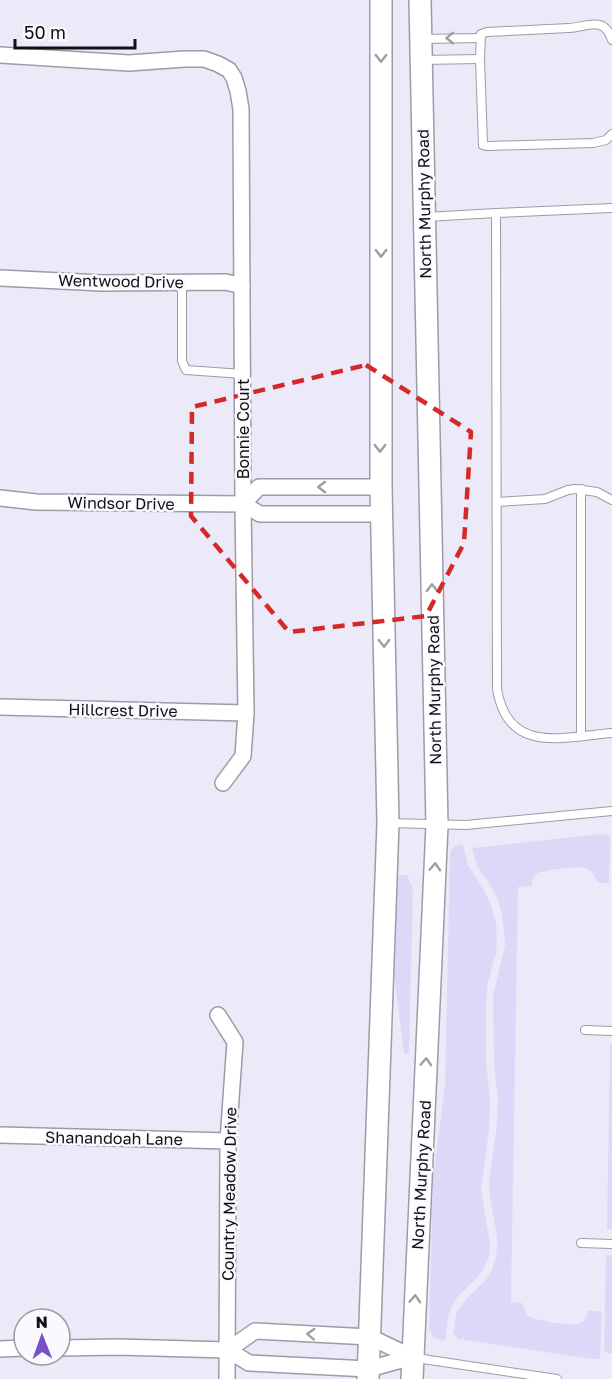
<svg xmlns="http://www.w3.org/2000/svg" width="612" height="1379" font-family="'Golos Text',sans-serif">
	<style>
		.green { fill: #ded8f8 }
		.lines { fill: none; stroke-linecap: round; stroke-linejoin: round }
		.service-casing { stroke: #9d9ba8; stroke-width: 10 }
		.minor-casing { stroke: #9d9ba8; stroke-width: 18 }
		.secondary-casing { stroke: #9d9ba8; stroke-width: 24 }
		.service { stroke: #fff; stroke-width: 8 }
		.minor { stroke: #fff; stroke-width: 15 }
		.secondary { stroke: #fff; stroke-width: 21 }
		.oneway { stroke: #9f9fa1 }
		.marked { fill: none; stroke: #d62828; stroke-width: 4.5; stroke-dasharray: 12 8; stroke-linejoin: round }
		.labels { text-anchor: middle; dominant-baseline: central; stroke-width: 5; stroke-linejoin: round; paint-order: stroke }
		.street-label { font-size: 16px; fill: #100f14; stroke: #faf9fe }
	</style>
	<rect width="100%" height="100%" fill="#eceaf8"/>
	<g class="green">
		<path d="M602 834 610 835 609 883H598C595 877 593 871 586 868 580 866 543 870 538 873 533 876 532 881 531 886L518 887 511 1302 522 1303C524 1307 525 1312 528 1316 535 1321 574 1327 581 1323 585 1320 587 1315 588 1311H602L600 1359H593L464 1340 463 1338H462V1340L457 1339V1335H453L456 1315 458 1310 468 1297 484 1282 491 1272 496 1257 497 1245V1235L490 1199 489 1181 496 1133 498 1101 494 1063 493 996 505 946 504 933 502 915 498 900 489 883 477 866 472 848Z"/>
		<path d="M463 844 468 865 483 888 491 905 496 923 497 940 496 954 488 982 486 1002V1063L490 1098 489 1130 481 1189 490 1245 489 1256 483 1270 474 1281 460 1294 452 1305 448 1318 445 1341C436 1340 431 1337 429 1327L433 1178 445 1085 450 855C451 847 455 845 463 844Z"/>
		<polygon points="399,875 407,875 413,889 409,1054 404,1054 396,990 392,949 396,880"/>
		<polygon points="610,1044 612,1044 612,1229 607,1229"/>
		<polygon points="606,1255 612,1255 612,1353 607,1353 604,1350"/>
	</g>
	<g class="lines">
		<defs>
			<g id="service">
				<polyline points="421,39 480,38"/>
				<path d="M612 40C604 15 587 27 569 28L487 32 481 34 480 59 483 145 488 146 593 143 606 140 612 134"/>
				<polyline points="422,60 480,59"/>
				<path d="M612 208 496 213 497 689C508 755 563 737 612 733"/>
				<polyline points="426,217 496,213"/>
				<polyline points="182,282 182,361 186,370 243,374"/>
				<polyline points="581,489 581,735"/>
				<polyline points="497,502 545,499 568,490 575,489 597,492 612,500"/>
				<polyline points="389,823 466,825 612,811"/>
				<polyline points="585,1030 612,1031"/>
				<polyline points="581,1243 612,1244"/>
				<polyline points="416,1358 557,1379"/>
			</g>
			<g id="minor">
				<polyline points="0,55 129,63 185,59 204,59 218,64 229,70 234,78 238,91 241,109 243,504 246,713 243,756 223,783"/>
				<polyline points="0,278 102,283 226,282 242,286"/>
				<polyline points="0,498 36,502 243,504 260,514 381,514"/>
				<polyline points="243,504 259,487 381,487"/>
				<polyline points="0,707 246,713"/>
				<polyline points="218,1015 235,1042 228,1141 227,1379"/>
				<polyline points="0,1135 228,1141"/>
				<polyline points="60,1348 118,1347 228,1350 249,1363 369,1369 412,1357"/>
				<polyline points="0,1349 24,1348"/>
				<polyline points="228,1350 255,1331 370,1337 412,1357"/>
			</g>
			<g id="secondary">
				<polyline points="368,1379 388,823 381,487 381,0"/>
				<polyline points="412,1379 437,825 420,0"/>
			</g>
		</defs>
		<use href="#service" class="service-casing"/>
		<use href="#minor" class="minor-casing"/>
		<use href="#secondary" class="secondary-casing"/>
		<use href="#service" class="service"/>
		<use href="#minor" class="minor"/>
		<use href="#secondary" class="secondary"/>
	</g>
	<defs><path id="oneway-chevron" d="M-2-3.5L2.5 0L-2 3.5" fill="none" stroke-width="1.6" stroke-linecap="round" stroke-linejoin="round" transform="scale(1.5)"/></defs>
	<g class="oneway">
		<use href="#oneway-chevron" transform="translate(450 38) rotate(179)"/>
		<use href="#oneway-chevron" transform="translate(381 58) rotate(90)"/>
		<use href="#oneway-chevron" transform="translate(381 253) rotate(90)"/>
		<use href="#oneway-chevron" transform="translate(380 448) rotate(90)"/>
		<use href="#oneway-chevron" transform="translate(322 487) rotate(180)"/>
		<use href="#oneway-chevron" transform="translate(432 588) rotate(-91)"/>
		<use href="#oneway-chevron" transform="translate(384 643) rotate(89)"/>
		<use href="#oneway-chevron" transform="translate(435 867) rotate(-87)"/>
		<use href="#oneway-chevron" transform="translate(426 1062) rotate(-87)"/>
		<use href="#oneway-chevron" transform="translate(415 1299) rotate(-87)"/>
		<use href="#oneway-chevron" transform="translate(311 1334) rotate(-177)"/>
	</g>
	<path class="marked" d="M366 365 471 432 464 543 426 616 289 632 191 516 192 407Z"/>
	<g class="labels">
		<g class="street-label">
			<text transform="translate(424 204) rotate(-91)">North Murphy Road</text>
			<text transform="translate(121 281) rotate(1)">Wentwood Drive</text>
			<text transform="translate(243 429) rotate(-90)">Bonnie Court</text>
			<text transform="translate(121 503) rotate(1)">Windsor Drive</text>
			<text transform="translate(434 690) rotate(-91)">North Murphy Road</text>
			<text transform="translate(123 710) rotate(1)">Hillcrest Drive</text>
			<text transform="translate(114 1138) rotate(1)">Shanandoah Lane</text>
			<text transform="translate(421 1175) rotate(-87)">North Murphy Road</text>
			<text transform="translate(229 1194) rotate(-89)">Country Meadow Drive</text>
		</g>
	</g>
	<g transform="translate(42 1337) rotate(359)"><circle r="28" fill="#faf9fe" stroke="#9c9ba0" stroke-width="1.5"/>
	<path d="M0-4.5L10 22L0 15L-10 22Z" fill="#7650c9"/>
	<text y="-9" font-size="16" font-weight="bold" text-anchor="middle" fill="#100f14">N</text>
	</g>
	<path d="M15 39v9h120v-9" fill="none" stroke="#100f14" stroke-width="3"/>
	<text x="24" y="39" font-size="18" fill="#100f14" stroke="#faf9fe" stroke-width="4.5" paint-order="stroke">50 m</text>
</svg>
